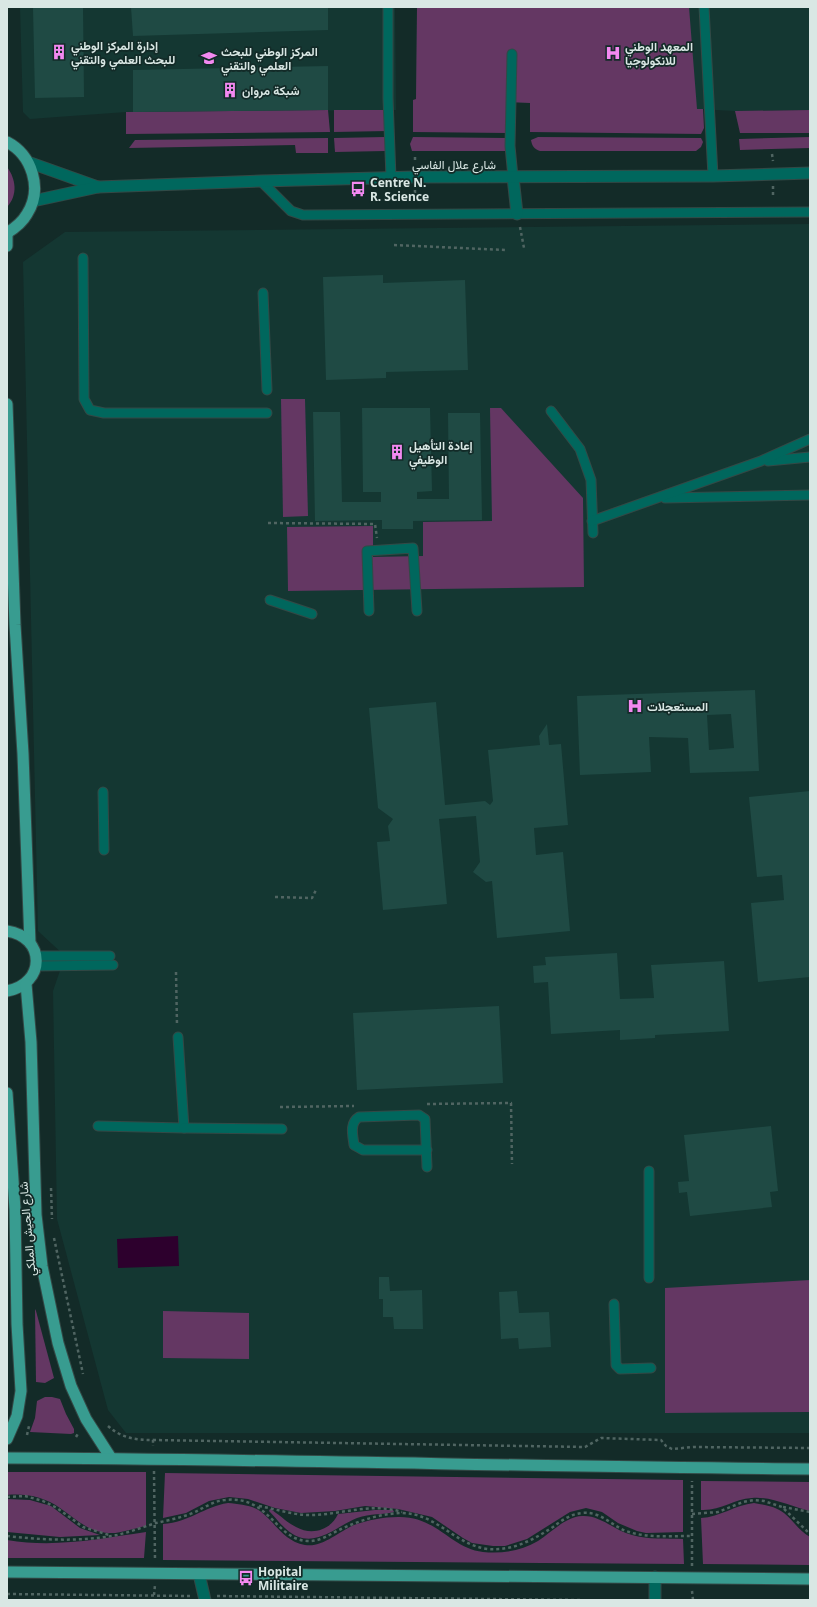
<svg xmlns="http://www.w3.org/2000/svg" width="817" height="1607" font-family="'Noto Sans',Vazirmatn,sans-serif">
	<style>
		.built { fill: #143732 }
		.green { fill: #643763 }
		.water { fill: #2d002d }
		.building { fill: #1f4a44; fill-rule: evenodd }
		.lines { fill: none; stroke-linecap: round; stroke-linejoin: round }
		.service-casing { stroke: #334946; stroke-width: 11 }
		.minor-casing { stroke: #334946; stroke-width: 13 }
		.tertiary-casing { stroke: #334946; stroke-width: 13 }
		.primary-casing { stroke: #334946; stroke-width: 13 }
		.path { stroke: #506562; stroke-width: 2.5; stroke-dasharray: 3 3; stroke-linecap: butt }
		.service { stroke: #00675d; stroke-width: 9 }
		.minor { stroke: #00675d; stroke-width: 11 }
		.tertiary { stroke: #00675d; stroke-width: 11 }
		.primary { stroke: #389c90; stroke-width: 11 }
		.labels { text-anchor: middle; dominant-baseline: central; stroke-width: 3.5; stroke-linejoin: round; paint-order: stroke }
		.poi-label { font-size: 12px; font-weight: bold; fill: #d9e7e4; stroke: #132b28; text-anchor: start }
		.street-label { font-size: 12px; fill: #d9e7e4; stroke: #132b28 }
	</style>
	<rect width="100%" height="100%" fill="#132b28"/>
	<g class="built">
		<polygon points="20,7 395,7 396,110 126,112 30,119 23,112"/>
		<polygon points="417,7 810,7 810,110 735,111 697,109 416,99"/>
		<polygon points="810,224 810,1433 126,1433 108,1410 57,1219 53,991 65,956 38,931 23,262 65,232"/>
	</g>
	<g class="green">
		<polygon points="417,7 689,7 697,109 703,109 704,128 701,134 530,132 530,103 508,102 507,133 413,132 413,100 416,99"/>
		<polygon points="328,110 330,132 126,134 126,112"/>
		<polygon points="334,110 388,110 388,131 334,132"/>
		<polygon points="810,110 810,133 740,133 735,111"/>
		<polygon points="385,137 385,151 335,152 334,138"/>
		<polygon points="413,137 505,138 507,143 505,151 412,151 410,144"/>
		<path d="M538 137 701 138 703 142 701 147 696 151H540C534 149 532 146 531 140Z"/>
		<polygon points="810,137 810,148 740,150 739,139"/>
		<polygon points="328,138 328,153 296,153 295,145 129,148 135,140"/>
		<path d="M7 167C16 179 18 195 7 207Z"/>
		<polygon points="281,399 305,399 308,516 283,517"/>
		<polygon points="490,408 501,408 583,498 584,587 288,591 287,527 373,526 373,557 423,556 423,522 492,521"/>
		<polygon points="810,1280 810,1412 665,1413 665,1288"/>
		<polygon points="35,1309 36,1311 54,1378 45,1383 36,1382"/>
		<polygon points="163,1311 249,1313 249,1359 163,1358"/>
		<polygon points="45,1397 52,1397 60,1399 66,1414 74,1429 74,1433 71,1434 30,1432 35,1418 37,1401"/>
		<path d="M7 1472H146V1526C135 1528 119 1534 109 1533 88 1532 76 1519 60 1508 45 1497 25 1493 7 1495Z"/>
		<polygon points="165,1473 683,1480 683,1532 646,1533 637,1531 618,1523 602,1512 586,1508 570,1512 527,1539 505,1546 493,1546 472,1543 463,1538 432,1517 398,1509 365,1506 335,1511 301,1513 275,1508 248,1499 229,1497 209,1501 186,1513 163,1518"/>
		<path d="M701 1481 810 1482V1511C792 1507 771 1496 752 1498 733 1499 721 1511 701 1510Z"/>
		<polygon points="7,1499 30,1500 51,1506 80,1528 100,1535 60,1537 7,1532"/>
		<path d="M228 1503C239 1504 251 1505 260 1511 276 1523 283 1541 305 1545 322 1548 338 1532 354 1525 368 1520 383 1517 398 1517 437 1516 450 1548 483 1552 502 1554 521 1551 538 1541 552 1532 565 1517 582 1516 601 1515 615 1531 632 1535 648 1540 667 1538 683 1539L684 1564 163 1560V1524C190 1522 203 1507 228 1503Z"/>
		<path d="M754 1503C765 1505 775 1506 784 1513 794 1521 798 1530 810 1537V1565L703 1564 701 1518C720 1517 735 1505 754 1503Z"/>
		<path d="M270 1509C279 1514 286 1522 296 1527 312 1536 331 1530 338 1514L375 1510H393L394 1512C382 1515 371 1513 357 1518 333 1528 312 1552 286 1529 280 1524 275 1517 269 1511Z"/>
		<path d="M146 1532 144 1558H7V1540C55 1548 98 1539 146 1532Z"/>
	</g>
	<polygon class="water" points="178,1236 179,1266 118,1268 117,1239"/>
	<g class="building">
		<polygon points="33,7 83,7 84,97 35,98"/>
		<polygon points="131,7 328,7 328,30 133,36"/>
		<polygon points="328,66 328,110 133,112 133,70"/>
		<polygon points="383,275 383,283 465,280 468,370 386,372 386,378 326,380 323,277"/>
		<polygon points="362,408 430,408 432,491 417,492 417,499 449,499 448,413 480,413 482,520 413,521 413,529 382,529 382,520 315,521 313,412 340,412 342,502 381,502 381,492 363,492"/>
		<path d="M755 690 759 771 690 773 688 738 649 737 651 772 580 775 577 696ZM731 714 734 748 709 750 707 715Z"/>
		<polygon points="436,702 445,805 485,801 490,805 493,801 488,750 540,745 539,736 547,724 549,745 561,744 568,825 534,828 536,855 563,852 570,931 497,938 492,881 486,882 473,872 480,862 476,816 439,819 447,904 383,910 377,842 390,841 388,826 393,819 378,808 369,708"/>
		<polygon points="810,791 810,977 758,982 751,903 784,900 782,875 757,877 749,797"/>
		<polygon points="617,953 620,999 654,998 651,965 724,961 729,1031 655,1035 655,1038 620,1040 620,1030 551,1034 548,982 534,983 533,966 546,965 545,957"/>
		<polygon points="499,1006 503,1083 357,1090 353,1013"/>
		<polygon points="771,1126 778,1191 770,1192 772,1207 690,1216 687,1192 679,1193 678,1182 689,1181 684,1135"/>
		<polygon points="379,1277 389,1277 390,1291 422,1290 423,1329 394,1329 393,1317 383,1317 383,1299 379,1299"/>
		<polygon points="517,1291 519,1313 549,1312 551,1347 519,1349 518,1338 501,1339 499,1292"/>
	</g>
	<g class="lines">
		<defs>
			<g id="service">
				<polyline points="388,7 388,98 391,178"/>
				<polyline points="704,7 713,176"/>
				<polyline points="512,54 510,146 513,177"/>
				<polyline points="261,181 291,211 303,215 810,212"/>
				<polyline points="83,258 84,399 90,410 104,413 267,413"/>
				<polyline points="263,293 267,390"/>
				<polyline points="551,411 580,449 591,480 593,533"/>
				<polyline points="768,461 810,457"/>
				<polyline points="665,498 810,495"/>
				<polyline points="592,521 761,461 810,439"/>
				<polyline points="270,600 312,614"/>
				<polyline points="369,611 367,551 413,548 417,611"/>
				<polyline points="103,792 104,850"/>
				<polyline points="36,956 110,956"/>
				<polyline points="36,966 113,965"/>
				<polyline points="98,1126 184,1128 178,1037"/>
				<polyline points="184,1128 282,1129"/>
				<path d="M427 1150H363L354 1145C353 1136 349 1123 359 1117L419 1115 425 1119 427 1167"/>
				<polyline points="649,1171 649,1278"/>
				<polyline points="614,1304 616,1365 620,1369 651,1368"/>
			</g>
			<g id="minor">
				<polyline points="199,1574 205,1600"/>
				<polyline points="655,1600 655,1577"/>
			</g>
			<g id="tertiary">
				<polyline points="28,162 98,187"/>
				<polyline points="513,177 517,214"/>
				<polyline points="33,201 98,187 261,181 415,177 713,176 810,173"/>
			</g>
			<g id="primary">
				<path d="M7 142C32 155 43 189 27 214 22 223 15 228 7 233"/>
				<polyline points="7,246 7,233"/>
				<polyline points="7,404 15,625 23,754 30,943"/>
				<path d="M7 931C46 937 46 984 7 991"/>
				<polyline points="26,984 31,1042 36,1215 42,1266 58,1343 71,1386 86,1419 111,1458"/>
				<polyline points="7,1093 15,1209 17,1324 21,1391 17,1416 7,1439"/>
				<path d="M7 1458C275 1459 542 1467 810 1469"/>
				<polyline points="7,1572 810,1579"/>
			</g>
		</defs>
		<use href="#service" class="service-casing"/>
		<use href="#minor" class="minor-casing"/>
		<use href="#tertiary" class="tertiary-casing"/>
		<use href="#primary" class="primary-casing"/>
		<g class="path">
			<polyline points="772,154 773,161"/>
			<polyline points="415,157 415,163"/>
			<polyline points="773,186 773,195"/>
			<polyline points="415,190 415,198"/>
			<polyline points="520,227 524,248"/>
			<polyline points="394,245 505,250"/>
			<polyline points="268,523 375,524 377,538"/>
			<polyline points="275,897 312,898 316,890"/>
			<polyline points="176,972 177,1025"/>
			<polyline points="427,1104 511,1103 512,1164"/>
			<polyline points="280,1107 354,1106"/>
			<polyline points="51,1188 52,1219"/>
			<polyline points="54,1238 83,1374"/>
			<path d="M108 1426C121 1438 136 1440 153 1440V1446"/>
			<polyline points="27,1435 29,1426"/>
			<polyline points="76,1437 79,1432"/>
			<polyline points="153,1440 585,1447 601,1438 661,1440 666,1446 672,1449 693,1447 810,1448"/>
			<polyline points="154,1471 155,1560"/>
			<polyline points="7,1497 25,1496 43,1501 57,1508 83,1527 109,1535"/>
			<path d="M259 1506C276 1509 292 1515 310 1515 341 1515 371 1502 402 1512"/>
			<polyline points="783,1507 810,1512"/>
			<polyline points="692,1514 718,1512 743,1502 754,1500 764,1501 782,1507 810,1534"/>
			<path d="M7 1536C43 1540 81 1542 117 1535 130 1532 143 1527 156 1523 165 1521 175 1519 184 1516 198 1513 210 1501 225 1500 269 1495 275 1539 307 1541 320 1542 330 1534 341 1529 361 1520 380 1514 401 1513 437 1513 454 1545 488 1549 513 1551 533 1540 553 1527 562 1520 571 1514 582 1513 602 1511 612 1527 629 1532 648 1538 671 1536 691 1536"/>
			<polyline points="692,1566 692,1481"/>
			<polyline points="692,1591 693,1600"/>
			<polyline points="7,1594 190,1596"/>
			<polyline points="154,1595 155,1585"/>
			<polyline points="217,1596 581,1600"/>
		</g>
		<use href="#service" class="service"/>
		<use href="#minor" class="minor"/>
		<use href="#tertiary" class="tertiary"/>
		<use href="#primary" class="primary"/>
	</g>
	<defs>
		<symbol id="building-bare" viewBox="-9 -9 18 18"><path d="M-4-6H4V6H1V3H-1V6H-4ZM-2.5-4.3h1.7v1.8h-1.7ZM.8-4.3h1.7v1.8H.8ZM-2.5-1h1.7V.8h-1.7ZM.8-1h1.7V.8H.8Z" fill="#f389f1" stroke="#132b28" stroke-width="2.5" paint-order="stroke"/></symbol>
		<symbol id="hospital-bare" viewBox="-9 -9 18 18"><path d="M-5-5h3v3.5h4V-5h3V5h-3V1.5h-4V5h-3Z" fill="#f389f1" stroke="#132b28" stroke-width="2.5" paint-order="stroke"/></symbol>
		<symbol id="university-bare" viewBox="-9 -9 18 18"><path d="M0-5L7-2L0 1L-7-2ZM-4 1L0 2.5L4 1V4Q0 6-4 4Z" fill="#f389f1" stroke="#132b28" stroke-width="2.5" paint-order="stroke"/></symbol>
		<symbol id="bus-bare" viewBox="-9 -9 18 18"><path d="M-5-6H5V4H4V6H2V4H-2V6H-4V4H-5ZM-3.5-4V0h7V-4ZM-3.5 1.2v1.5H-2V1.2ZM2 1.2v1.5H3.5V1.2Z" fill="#f389f1" stroke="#132b28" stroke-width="2.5" paint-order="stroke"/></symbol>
	</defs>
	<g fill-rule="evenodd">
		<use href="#building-bare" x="48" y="41" width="22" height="22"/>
		<use href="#hospital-bare" x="602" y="42" width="22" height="22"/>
		<use href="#university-bare" x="198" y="47" width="22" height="22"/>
		<use href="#building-bare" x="219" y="79" width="22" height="22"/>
		<use href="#bus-bare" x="347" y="178" width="22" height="22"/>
		<use href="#building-bare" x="386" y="441" width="22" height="22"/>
		<use href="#hospital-bare" x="624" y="695" width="22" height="22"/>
		<use href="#bus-bare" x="235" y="1567" width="22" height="22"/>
	</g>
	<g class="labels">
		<g class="poi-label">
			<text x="71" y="45">إدارة المركز الوطني<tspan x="71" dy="14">للبحث العلمي والتقني</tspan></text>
			<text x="625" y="46">المعهد الوطني<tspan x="625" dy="14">للانكولوجيا</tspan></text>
			<text x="221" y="51">المركز الوطني للبحث<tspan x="221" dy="14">العلمي والتقني</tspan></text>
			<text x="242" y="90">شبكة مروان</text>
			<text x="370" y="182">Centre N.<tspan x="370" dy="14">R. Science</tspan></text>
			<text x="409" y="445">إعادة التأهيل<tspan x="409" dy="14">الوظيفي</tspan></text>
			<text x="647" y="706">المستعجلات</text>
			<text x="258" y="1571">Hopital<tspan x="258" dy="14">Militaire</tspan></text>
		</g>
		<g class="street-label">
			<text x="454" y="164">شارع علال الفاسي</text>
			<text transform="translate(27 1229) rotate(-95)">شارع الجيش الملكي</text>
		</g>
	</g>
	<rect width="817" height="1607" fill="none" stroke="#d9e7e4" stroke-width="16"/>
</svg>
